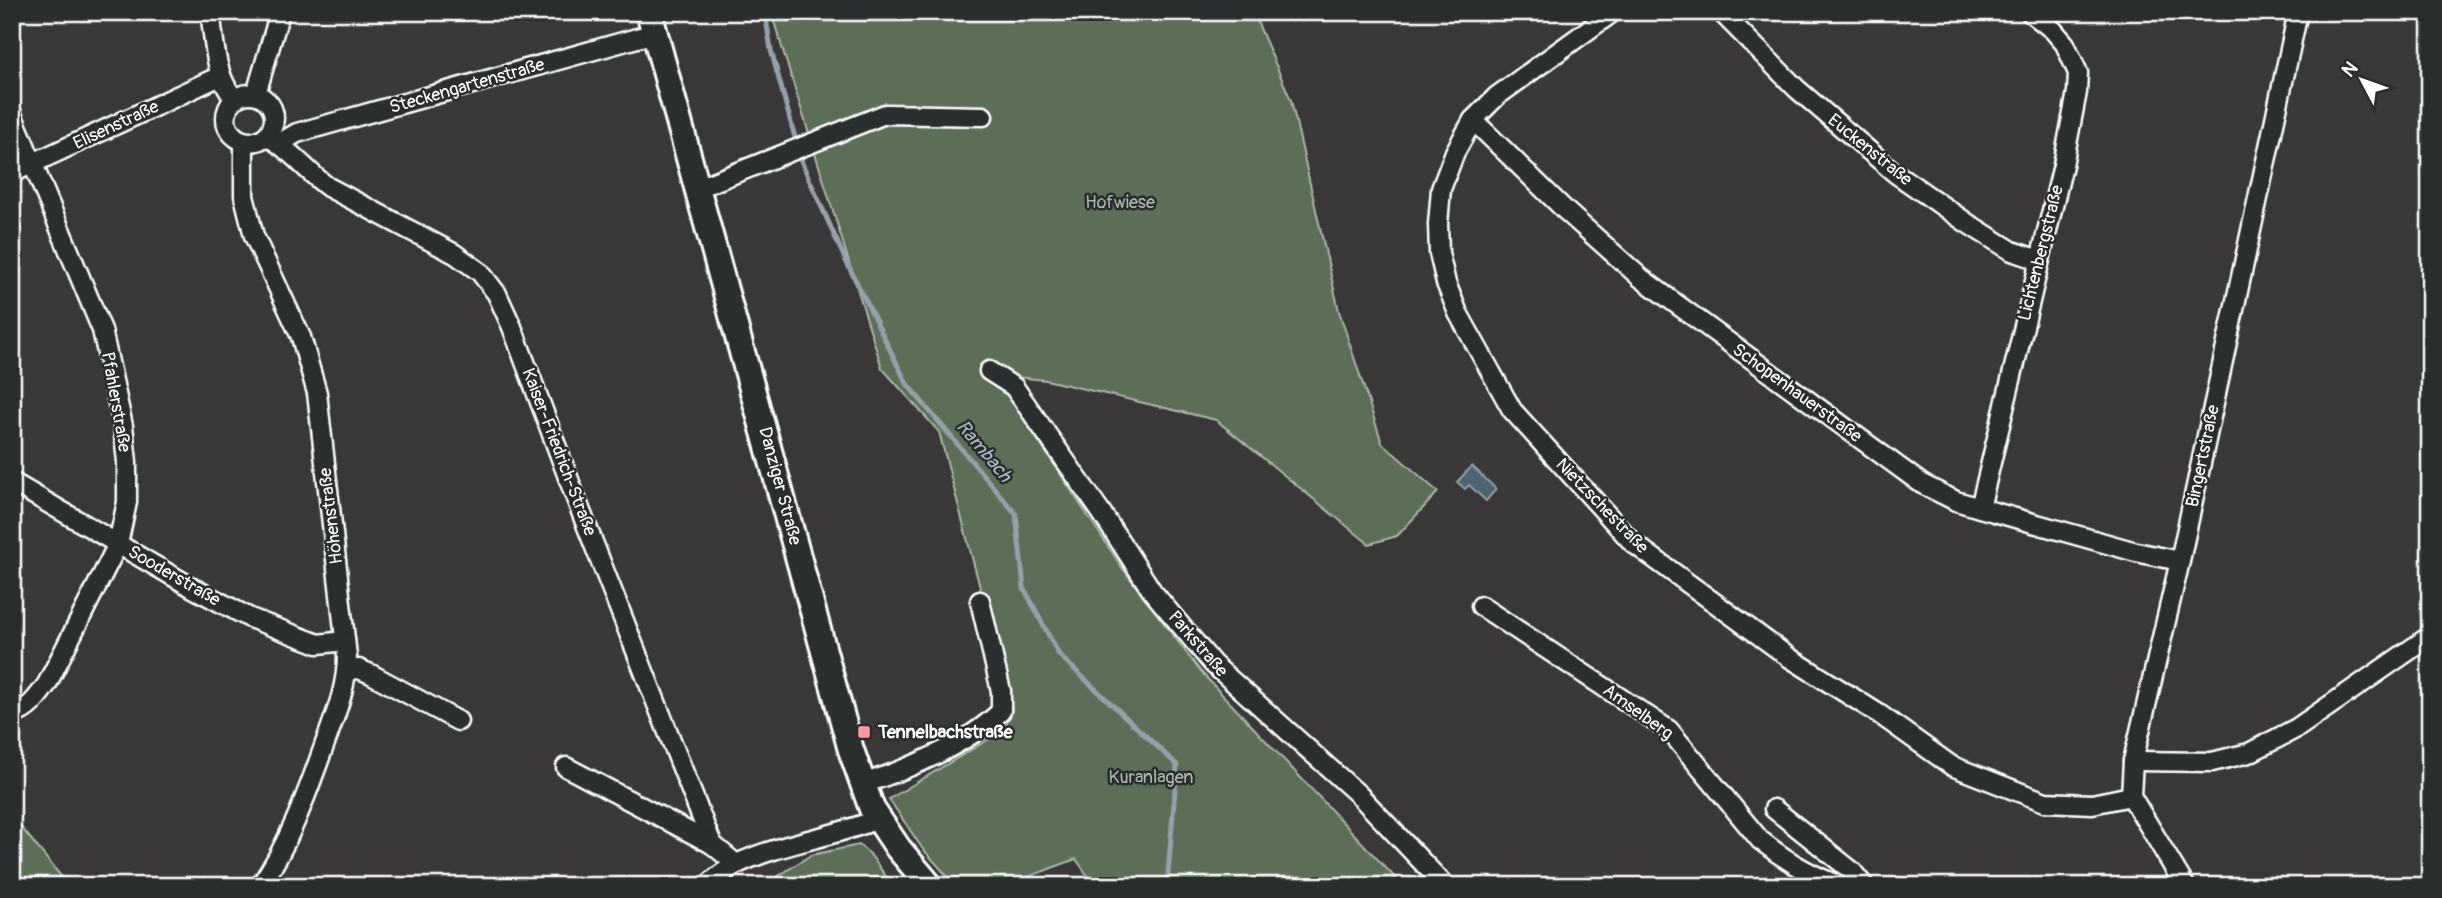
<svg xmlns="http://www.w3.org/2000/svg" width="2442" height="898" font-family="Pangolin,sans-serif">
	<style>
		.green { fill: #5b6e59; stroke: #adb6ac; stroke-width: 2 }
		.water { fill: #4e6372; stroke: #95a1aa; stroke-width: 2 }
		.lines { fill: none; stroke-linecap: round; stroke-linejoin: round }
		.stream { stroke: #95a1aa; stroke-width: 5 }
		.minor-casing { stroke: #fff; stroke-width: 23 }
		.secondary-casing { stroke: #fff; stroke-width: 30 }
		.minor { stroke: #2a2d2e; stroke-width: 18 }
		.secondary { stroke: #2a2d2e; stroke-width: 24 }
		.poi-dot { fill: #ff9aa2; stroke: #2a2d2e; stroke-width: 2.5 }
		.labels { text-anchor: middle; dominant-baseline: central; stroke-width: 5; stroke-linejoin: round; paint-order: stroke }
		.street-label { font-size: 18px; fill: #fff; stroke: #2a2d2e }
		.park-label { font-size: 18px; fill: #adb6ac; stroke: #2a2d2e }
		.poi-label { font-size: 18px; font-weight: bold; fill: #fff; stroke: #2a2d2e; text-anchor: start }
		.water-label { font-size: 19px; font-style: italic; fill: #afb9c0; stroke: #2a2d2e }
	</style>
	<rect width="100%" height="100%" fill="#393737"/>
	<filter id="ink" filterUnits="userSpaceOnUse"><feTurbulence type="fractalNoise" baseFrequency=".0143" numOctaves="2"/><feDisplacementMap in="SourceGraphic" scale="14" xChannelSelector="R" yChannelSelector="G"/><feConvolveMatrix kernelMatrix="1 2 1 2 8 2 1 2 1" color-interpolation-filters="sRGB"/></filter>
	<g filter="url(#ink)">
		<g class="green">
			<polygon points="771,12 1253,12 1291,100 1339,311 1382,443 1438,492 1397,536 1369,544 1216,420 1046,380 1016,377 1008,395 1123,569 1201,672 1403,886 1095,886 1076,859 1004,886 956,886 922,848 889,799 1004,730 1012,709 939,432 882,368"/>
			<polygon points="12,816 69,886 12,886"/>
			<polygon points="859,845 870,854 889,881 887,886 763,886 811,855"/>
		</g>
		<polygon class="water" points="1472,466 1496,489 1486,501 1469,485 1465,489 1457,482"/>
		<g class="lines">
			<polyline class="stream" points="765,12 771,50 802,163 845,259 907,384 1016,514 1024,588 1059,655 1177,765 1167,886"/>
			<defs>
				<g id="minor">
					<path d="M210 12C215 42 214 76 235 99"/>
					<polyline points="1613,12 1497,96 1473,120 1455,152 1441,189 1438,224 1439,253 1446,283 1458,313 1512,410 1633,543 1790,658 1879,714 1952,766 2045,802 2092,804 2131,796"/>
					<polyline points="1721,12 1797,89 1895,173 1967,223 2012,251 2039,260"/>
					<polyline points="256,94 280,12"/>
					<circle cx="250" cy="118" r="24"/>
					<path d="M12 114 102 330 123 426 127 462V502L118 544 47 684C37 698 29 710 12 715"/>
					<polyline points="1473,120 1566,211 1641,278 1922,484 1956,501 1980,508 2136,552 2180,561"/>
					<path d="M267 136C290 149 306 171 328 187L455 254 480 272 497 294 512 327 578 504 712 844 736 864"/>
					<path d="M244 142V196L254 236 301 337 317 393 347 656C347 689 334 718 323 749 306 796 289 844 260 886"/>
					<polyline points="280,143 297,133 655,33"/>
					<polyline points="12,173 220,76"/>
					<polyline points="698,188 885,114 983,116"/>
					<polyline points="989,371 1014,387 1101,512 1152,591 1213,664 1358,794 1445,886"/>
					<polyline points="12,482 193,588 250,618 318,644 345,641"/>
					<polyline points="1980,508 2063,165 2077,92 2078,73 2065,44 2053,30 2030,12"/>
					<path d="M1481 606 1669 730 1760 840C1785 860 1811 876 1841 886"/>
					<polyline points="347,670 359,669 371,674 458,721"/>
					<polyline points="2133,761 2212,762 2249,753 2297,728 2430,636"/>
					<polyline points="566,767 712,844"/>
					<path d="M862 784C907 770 968 744 1001 711V691L980 601"/>
					<polyline points="1774,809 1852,871 1864,886"/>
					<path d="M706 886C716 879 726 869 737 864 782 843 833 837 878 819"/>
					<polyline points="2185,886 2131,796 2133,761 2180,561 2298,12"/>
				</g>
				<polyline id="secondary" points="649,12 851,750 872,809 898,848 930,886"/>
			</defs>
			<use href="#minor" class="minor-casing"/>
			<use href="#secondary" class="secondary-casing"/>
			<use href="#minor" class="minor"/>
			<use href="#secondary" class="secondary"/>
		</g>
	</g>
	<rect class="poi-dot" x="857" y="725" width="14" height="14" rx="3.5"/>
	<g class="labels">
		<g class="street-label">
			<text transform="translate(467 86) rotate(-16)">Steckengartenstraße</text>
			<text transform="translate(116 125) rotate(-25)">Elisenstraße</text>
			<text transform="translate(1870 150) rotate(39)">Euckenstraße</text>
			<text transform="translate(2041 253) rotate(-76)">Lichtenbergstraße</text>
			<text transform="translate(1797 393) rotate(36)">Schopenhauerstraße</text>
			<text transform="translate(116 402) rotate(80)">Pfahlerstraße</text>
			<text transform="translate(559 452) rotate(69)">Kaiser-Friedrich-Straße</text>
			<text transform="translate(2203 456) rotate(-78)">Bingertstraße</text>
			<text transform="translate(780 486) rotate(75)">Danziger Straße</text>
			<text transform="translate(1602 506) rotate(46)">Nietzschestraße</text>
			<text transform="translate(331 516) rotate(-97)">Höhenstraße</text>
			<text transform="translate(174 576) rotate(30)">Sooderstraße</text>
			<text transform="translate(1198 644) rotate(49)">Parkstraße</text>
			<text transform="translate(1638 712) rotate(36)">Amselberg</text>
		</g>
		<g class="park-label">
			<text x="1120" y="202">Hofwiese</text>
			<text x="1151" y="777">Kuranlagen</text>
		</g>
		<g class="poi-label">
			<text x="878" y="732">Tennelbachstraße</text>
		</g>
		<g class="water-label">
			<text transform="translate(984 451) rotate(50)">Rambach</text>
		</g>
	</g>
	<rect width="2442" height="898" fill="none" stroke="#2a2d2e" stroke-width="42"/>
	<rect x="21" y="21" width="2400" height="856" fill="none" stroke="#fff" stroke-width="2.5" filter="url(#ink)"/>
	<g transform="translate(2362 80) rotate(311)" stroke="#2a2d2e" stroke-width="5" paint-order="stroke">
	<path d="M0-5L12 26L0 18L-12 26Z" fill="#ffffff"/>
	<text y="-10" font-size="19" font-weight="bold" text-anchor="middle" fill="#ffffff">N</text>
	</g>
</svg>
